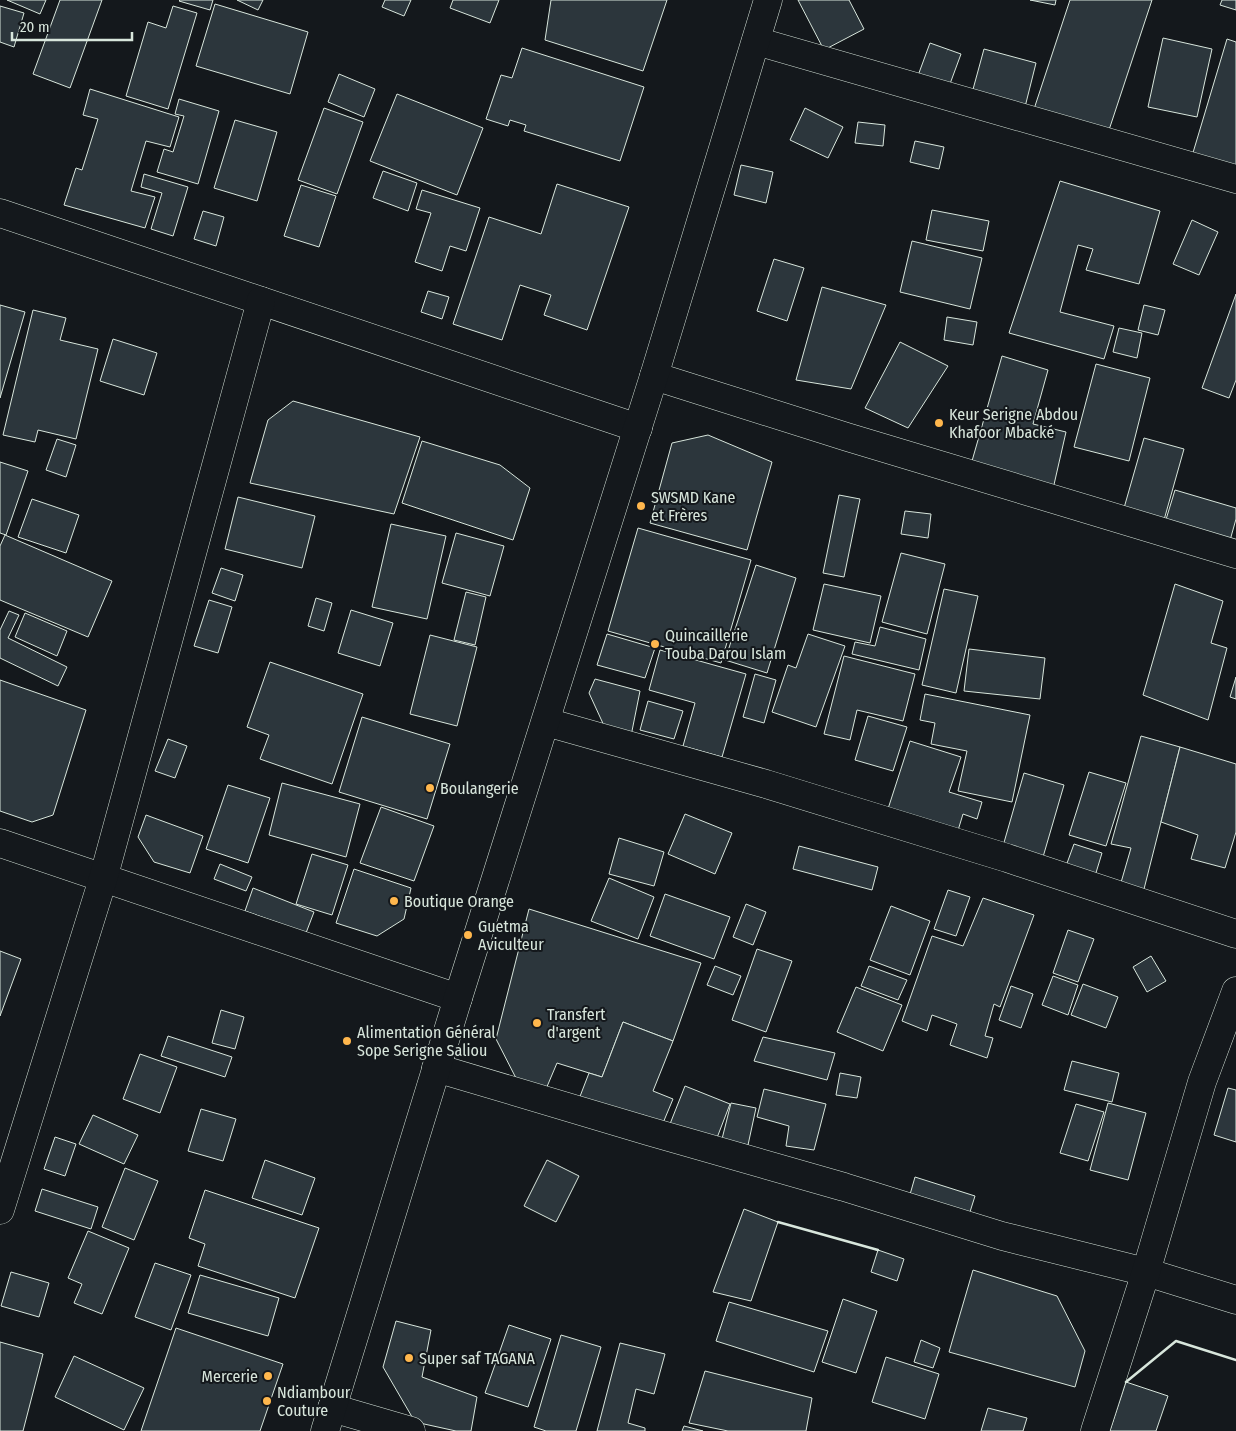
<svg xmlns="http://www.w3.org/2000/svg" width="1236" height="1431" font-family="'Fira Sans Condensed',sans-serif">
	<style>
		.building { fill: #2c363c; stroke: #d8e6dc }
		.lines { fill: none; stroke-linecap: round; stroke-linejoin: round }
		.minor-casing { stroke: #d8e6dc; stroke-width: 29 }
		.secondary-casing { stroke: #d8e6dc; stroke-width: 29 }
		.minor { stroke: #14181c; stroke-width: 28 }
		.secondary { stroke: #14181c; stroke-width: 28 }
		.wall { stroke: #d8e6dc; stroke-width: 2.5 }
		.poi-dot { fill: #ffb74d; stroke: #14181c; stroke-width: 2 }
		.labels { text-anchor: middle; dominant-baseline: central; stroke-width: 4; stroke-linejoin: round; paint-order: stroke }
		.poi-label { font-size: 16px; fill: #d8e6dc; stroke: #14181c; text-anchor: start }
	</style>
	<rect width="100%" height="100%" fill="#14181c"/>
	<g class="building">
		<polygon points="7,0 46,0 40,14"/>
		<polygon points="60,0 102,0 70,88 33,74"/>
		<polygon points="180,0 213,0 210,10 179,1"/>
		<polygon points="237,0 263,0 258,10"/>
		<polygon points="385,0 411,0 404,16 382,7"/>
		<polygon points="453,0 499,0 490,23 450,8"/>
		<polygon points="551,0 667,0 643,71 545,40"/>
		<polygon points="798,0 849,0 864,29 824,50"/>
		<polygon points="1030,0 1056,0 1055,5"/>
		<polygon points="1070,0 1152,0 1108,133 1034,109"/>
		<polygon points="1222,0 1236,0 1236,10 1220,5"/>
		<polygon points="215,4 308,32 290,94 196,66"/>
		<polygon points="0,6 24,13 14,47 0,42"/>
		<polygon points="173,6 197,13 168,109 126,96 148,22 166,28"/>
		<polygon points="1163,38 1212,49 1197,117 1148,107"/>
		<polygon points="1227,39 1236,42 1236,169 1192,156"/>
		<polygon points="930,43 961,54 947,92 916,81"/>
		<polygon points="522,48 644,87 620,161 524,131 526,125 510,120 508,126 486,119 501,75 512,78"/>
		<polygon points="984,49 1036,63 1025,107 972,93"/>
		<polygon points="339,74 375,89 364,117 328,102"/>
		<polygon points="90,89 179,117 170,147 146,141 131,191 155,197 145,228 64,205 76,168 82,170 98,119 83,115"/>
		<polygon points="397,94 483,128 457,195 370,161"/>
		<polygon points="179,99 219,111 198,184 157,172 164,149 173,152 184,116 175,114"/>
		<polygon points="324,108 363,122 337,194 298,180"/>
		<polygon points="805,108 843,127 828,158 790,140"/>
		<polygon points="235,120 277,132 257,201 214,188"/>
		<polygon points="858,122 885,125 883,146 855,143"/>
		<polygon points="915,141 944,147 939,169 910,162"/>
		<polygon points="741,165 773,172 766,203 734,195"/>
		<polygon points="383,171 417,183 408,211 373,198"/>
		<polygon points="144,174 188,187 173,236 151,229 162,193 141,187"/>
		<polygon points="1060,181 1160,211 1139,284 1086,270 1093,249 1078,245 1060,312 1114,326 1104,359 1009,333"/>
		<polygon points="557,184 629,207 587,330 544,315 551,295 520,285 502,340 453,324 489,217 541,234"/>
		<polygon points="301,185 336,196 319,247 284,236"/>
		<polygon points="422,190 480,208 466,251 450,246 442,271 415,262 431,213 416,209"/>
		<polygon points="932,210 989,221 983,251 926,240"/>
		<polygon points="203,211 224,217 216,246 194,239"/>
		<polygon points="1192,220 1218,232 1199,275 1173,264"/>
		<polygon points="912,241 982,258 970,309 900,292"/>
		<polygon points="774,259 804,268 787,321 757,311"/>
		<polygon points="822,287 886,305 851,389 796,380"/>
		<polygon points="428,291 449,297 442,319 421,312"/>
		<polygon points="1236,294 1236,380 1229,398 1202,388"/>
		<polygon points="0,305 25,312 0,398"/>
		<polygon points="1144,305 1165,310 1158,335 1138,330"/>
		<polygon points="33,310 66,318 60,340 98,349 76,439 38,430 35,442 3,435"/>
		<polygon points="947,317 977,322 973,345 944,340"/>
		<polygon points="1119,328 1142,333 1137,358 1113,352"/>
		<polygon points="113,339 157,353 144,395 100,381"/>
		<polygon points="900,342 948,366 908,428 865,408"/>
		<polygon points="1002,356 1048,370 1033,424 1066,432 1053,489 970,468"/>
		<polygon points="1096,364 1150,378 1129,461 1074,447"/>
		<polygon points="293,401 420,437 394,514 250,483 268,420"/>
		<polygon points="708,435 772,462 747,550 650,523 672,443"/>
		<polygon points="1144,438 1184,449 1164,520 1124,508"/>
		<polygon points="57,439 76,445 66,477 46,470"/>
		<polygon points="422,441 500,465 530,488 513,540 402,503"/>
		<polygon points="0,462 28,471 6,535 0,533"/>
		<polygon points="1175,490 1236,508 1236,519 1229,544 1164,526"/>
		<polygon points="839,495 860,499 844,577 823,573"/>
		<polygon points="238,497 315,516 302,568 225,549"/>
		<polygon points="32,499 79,515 66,553 18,537"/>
		<polygon points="905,511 931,514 928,538 901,534"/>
		<polygon points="391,524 446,536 427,619 372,607"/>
		<polygon points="638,528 751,560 721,663 608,631"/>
		<polygon points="456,533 504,546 490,596 442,583"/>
		<polygon points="5,535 112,581 88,637 0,600 0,546"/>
		<polygon points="901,553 945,564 927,634 882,622"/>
		<polygon points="756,565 796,578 767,673 725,660"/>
		<polygon points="221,568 243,575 235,601 212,593"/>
		<polygon points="824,584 881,596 870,643 813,630"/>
		<polygon points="1175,584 1223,601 1211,643 1227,648 1208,720 1143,695"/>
		<polygon points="944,589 978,596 956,693 922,685"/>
		<polygon points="466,592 486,597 475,645 454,640"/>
		<polygon points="316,598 332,603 324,631 308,626"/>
		<polygon points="209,600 232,607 218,653 194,646"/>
		<polygon points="351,610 393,623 380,666 338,653"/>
		<polygon points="9,611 19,615 8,638 67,667 58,686 0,658 0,630"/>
		<polygon points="25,613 67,631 57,656 15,637"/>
		<polygon points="880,627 926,639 919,670 852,654 855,642 875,646"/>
		<polygon points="607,634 655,648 645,678 597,665"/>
		<polygon points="808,634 845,646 816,727 772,712 788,665 796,668"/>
		<polygon points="430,635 477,647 457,726 410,714"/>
		<polygon points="969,649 1045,658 1040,699 964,691"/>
		<polygon points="660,650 746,674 722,757 683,746 695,703 649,690"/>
		<polygon points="844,656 915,674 903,721 857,710 850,740 824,734"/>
		<polygon points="270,662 363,694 332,784 260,759 269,735 247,727"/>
		<polygon points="755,674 776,680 764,723 743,717"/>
		<polygon points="1236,677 1236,699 1230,697"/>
		<polygon points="595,679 640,691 631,736 606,730 589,693"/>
		<polygon points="0,680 86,710 53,815 32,822 0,811"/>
		<polygon points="925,694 1030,715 1012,802 958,791 967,751 931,744 935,723 920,720"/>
		<polygon points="648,701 683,711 674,739 640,730"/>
		<polygon points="868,716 907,727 893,771 855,760"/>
		<polygon points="362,717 450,744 427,819 339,792"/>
		<polygon points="1141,736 1180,747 1143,893 1120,886 1131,848 1111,844"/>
		<polygon points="168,739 187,746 175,778 155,771"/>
		<polygon points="910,741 961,757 949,792 982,802 977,819 963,814 956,837 886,815"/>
		<polygon points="1180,747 1236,764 1236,832 1225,868 1191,859 1198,835 1161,822"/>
		<polygon points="1089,772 1126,783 1106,846 1069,835"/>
		<polygon points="1024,773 1064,785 1043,857 1003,846"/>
		<polygon points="282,783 360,804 346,857 269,835"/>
		<polygon points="228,785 270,798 248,863 206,849"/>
		<polygon points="381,807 434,826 414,881 360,863"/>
		<polygon points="685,814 732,833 715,874 668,854"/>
		<polygon points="146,815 203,836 190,873 154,862 138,837"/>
		<polygon points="619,838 664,852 654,886 609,874"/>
		<polygon points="1074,844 1102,853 1095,876 1066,866"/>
		<polygon points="799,846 878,867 872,890 793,869"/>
		<polygon points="312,854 348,865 332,915 296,904"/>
		<polygon points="220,864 252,877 246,891 214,879"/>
		<polygon points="354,869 411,888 404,919 377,936 336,923"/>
		<polygon points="609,878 654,897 638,939 591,921"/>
		<polygon points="253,888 314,912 306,933 245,911"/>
		<polygon points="948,890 970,897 956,936 934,929"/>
		<polygon points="665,894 730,917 714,959 650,936"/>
		<polygon points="983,898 1034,915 1000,1007 994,1004 985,1036 993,1038 987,1058 950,1045 957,1024 932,1015 927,1031 902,1021 932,936 963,946"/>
		<polygon points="746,904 766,912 753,945 733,937"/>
		<polygon points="891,906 930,921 910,975 870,960"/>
		<polygon points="529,909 701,963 673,1041 623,1022 602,1077 557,1063 546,1089 518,1082 496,1039"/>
		<polygon points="1068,930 1094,939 1078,982 1053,973"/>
		<polygon points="757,949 792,961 766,1032 732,1020"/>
		<polygon points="0,951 21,959 0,1016"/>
		<polygon points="1151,956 1166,981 1147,992 1133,967"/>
		<polygon points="715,966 741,976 733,995 707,985"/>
		<polygon points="869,966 907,980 898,1000 861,986"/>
		<polygon points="1053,976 1078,985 1068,1015 1042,1005"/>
		<polygon points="1083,984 1118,997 1106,1028 1071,1015"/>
		<polygon points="1011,986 1033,994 1021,1028 999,1020"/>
		<polygon points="856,987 902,1005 883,1051 837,1032"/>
		<polygon points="221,1010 244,1017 235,1049 212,1043"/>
		<polygon points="623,1022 673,1041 653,1091 673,1099 663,1123 643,1115 640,1124 579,1099 589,1073 602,1077"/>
		<polygon points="168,1036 232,1057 225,1077 161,1056"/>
		<polygon points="763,1037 835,1053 827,1080 754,1061"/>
		<polygon points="140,1054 177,1067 160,1113 123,1099"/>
		<polygon points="1072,1061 1119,1073 1112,1102 1064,1090"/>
		<polygon points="840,1073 861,1077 857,1098 836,1095"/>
		<polygon points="685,1086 730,1104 715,1143 668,1129"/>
		<polygon points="1228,1088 1236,1090 1236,1142 1214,1135"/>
		<polygon points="764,1089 826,1104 814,1150 786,1146 789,1126 757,1117"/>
		<polygon points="731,1103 756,1108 748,1145 722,1139"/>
		<polygon points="1108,1103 1146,1113 1128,1180 1090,1170"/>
		<polygon points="1076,1104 1104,1112 1088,1161 1060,1153"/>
		<polygon points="201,1109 236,1119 223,1161 188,1151"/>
		<polygon points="93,1115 138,1135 124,1164 79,1144"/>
		<polygon points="55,1137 76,1144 65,1176 44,1169"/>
		<polygon points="265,1160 315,1178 302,1215 252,1198"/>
		<polygon points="547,1160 579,1176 556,1222 524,1206"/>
		<polygon points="125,1168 158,1181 134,1240 102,1227"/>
		<polygon points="915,1177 975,1196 969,1215 909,1198"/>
		<polygon points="42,1189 98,1207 91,1229 35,1211"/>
		<polygon points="205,1190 319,1228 295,1298 198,1266 205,1244 189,1238"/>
		<polygon points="744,1209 778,1222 751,1301 713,1292"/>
		<polygon points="88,1231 129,1248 102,1314 74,1303 82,1284 68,1278"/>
		<polygon points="878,1250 904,1259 897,1281 871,1272"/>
		<polygon points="155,1263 191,1275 171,1330 135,1317"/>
		<polygon points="973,1270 1057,1296 1085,1351 1075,1387 949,1352"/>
		<polygon points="11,1272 49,1283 39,1317 1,1306"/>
		<polygon points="200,1275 279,1298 268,1336 188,1313"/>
		<polygon points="843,1299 877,1311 856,1373 822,1362"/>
		<polygon points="729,1302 828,1331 814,1372 716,1341"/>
		<polygon points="396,1321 431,1330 422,1377 477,1397 471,1431 456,1431 415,1422 383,1367"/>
		<polygon points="509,1325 551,1339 528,1407 485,1393"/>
		<polygon points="176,1328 283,1364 260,1431 141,1431"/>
		<polygon points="561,1335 601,1347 576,1431 546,1431 534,1427"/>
		<polygon points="921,1340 940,1348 933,1368 914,1362"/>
		<polygon points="0,1342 43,1354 23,1431 0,1431"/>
		<polygon points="620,1343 665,1354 654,1394 636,1389 628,1423 645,1428 645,1431 597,1431"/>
		<polygon points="74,1356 144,1388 124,1430 55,1397"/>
		<polygon points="886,1357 939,1374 925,1419 872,1402"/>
		<polygon points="705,1371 812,1398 806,1431 728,1431 689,1423"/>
		<polygon points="1126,1382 1168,1396 1156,1431 1110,1431"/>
		<polygon points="988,1408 1027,1418 1023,1431 981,1431"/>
		<polygon points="684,1426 703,1431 682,1431"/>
	</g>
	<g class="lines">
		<defs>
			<g id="minor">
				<polyline points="756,41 1236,179"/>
				<polyline points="0,213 638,428"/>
				<polyline points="654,376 847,437 1236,554"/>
				<polyline points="546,722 766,784 1007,858 1236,934"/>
				<polyline points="0,843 458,998"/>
				<polyline points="436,1068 648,1131 844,1187 1002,1236 1146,1272 1236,1300"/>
				<polyline points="0,1210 103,879 261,301"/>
				<polyline points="332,1408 411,1431"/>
				<polyline points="1095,1431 1146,1272 1202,1082 1236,991"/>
			</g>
			<polyline id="secondary" points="325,1431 458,998 654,376 768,0"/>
		</defs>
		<use href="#minor" class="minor-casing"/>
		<use href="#secondary" class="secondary-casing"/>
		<use href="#minor" class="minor"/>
		<use href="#secondary" class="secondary"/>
		<g class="wall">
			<polyline points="778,1222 878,1250"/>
			<polyline points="1126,1382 1176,1341 1236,1360"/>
		</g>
	</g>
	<g class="poi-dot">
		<circle cx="939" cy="423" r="5"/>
		<circle cx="641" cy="506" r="5"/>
		<circle cx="655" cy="644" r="5"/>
		<circle cx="430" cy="788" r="5"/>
		<circle cx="394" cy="901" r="5"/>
		<circle cx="468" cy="935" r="5"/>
		<circle cx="537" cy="1023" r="5"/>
		<circle cx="347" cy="1041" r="5"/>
		<circle cx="409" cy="1358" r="5"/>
		<circle cx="268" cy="1376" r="5"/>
		<circle cx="267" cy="1401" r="5"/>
	</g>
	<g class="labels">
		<g class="poi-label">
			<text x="949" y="414">Keur Serigne Abdou<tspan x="949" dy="18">Khafoor Mbacké</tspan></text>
			<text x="651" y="497">SWSMD Kane<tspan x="651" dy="18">et Frères</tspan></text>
			<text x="665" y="635">Quincaillerie<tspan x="665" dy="18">Touba Darou Islam</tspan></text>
			<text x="440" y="788">Boulangerie</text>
			<text x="404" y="901">Boutique Orange</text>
			<text x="478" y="926">Guetma<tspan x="478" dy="18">Aviculteur</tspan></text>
			<text x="547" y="1014">Transfert<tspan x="547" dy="18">d'argent</tspan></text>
			<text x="357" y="1032">Alimentation Général<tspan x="357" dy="18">Sope Serigne Saliou</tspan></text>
			<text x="419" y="1358">Super saf TAGANA</text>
			<text x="258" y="1376" text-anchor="end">Mercerie</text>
			<text x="277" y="1392">Ndiambour<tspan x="277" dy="18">Couture</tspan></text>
		</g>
	</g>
	<path d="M12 32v8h120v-8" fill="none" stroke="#d8e6dc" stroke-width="2.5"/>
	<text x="20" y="32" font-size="15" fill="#d8e6dc" stroke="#14181c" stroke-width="4" paint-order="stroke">20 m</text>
</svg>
